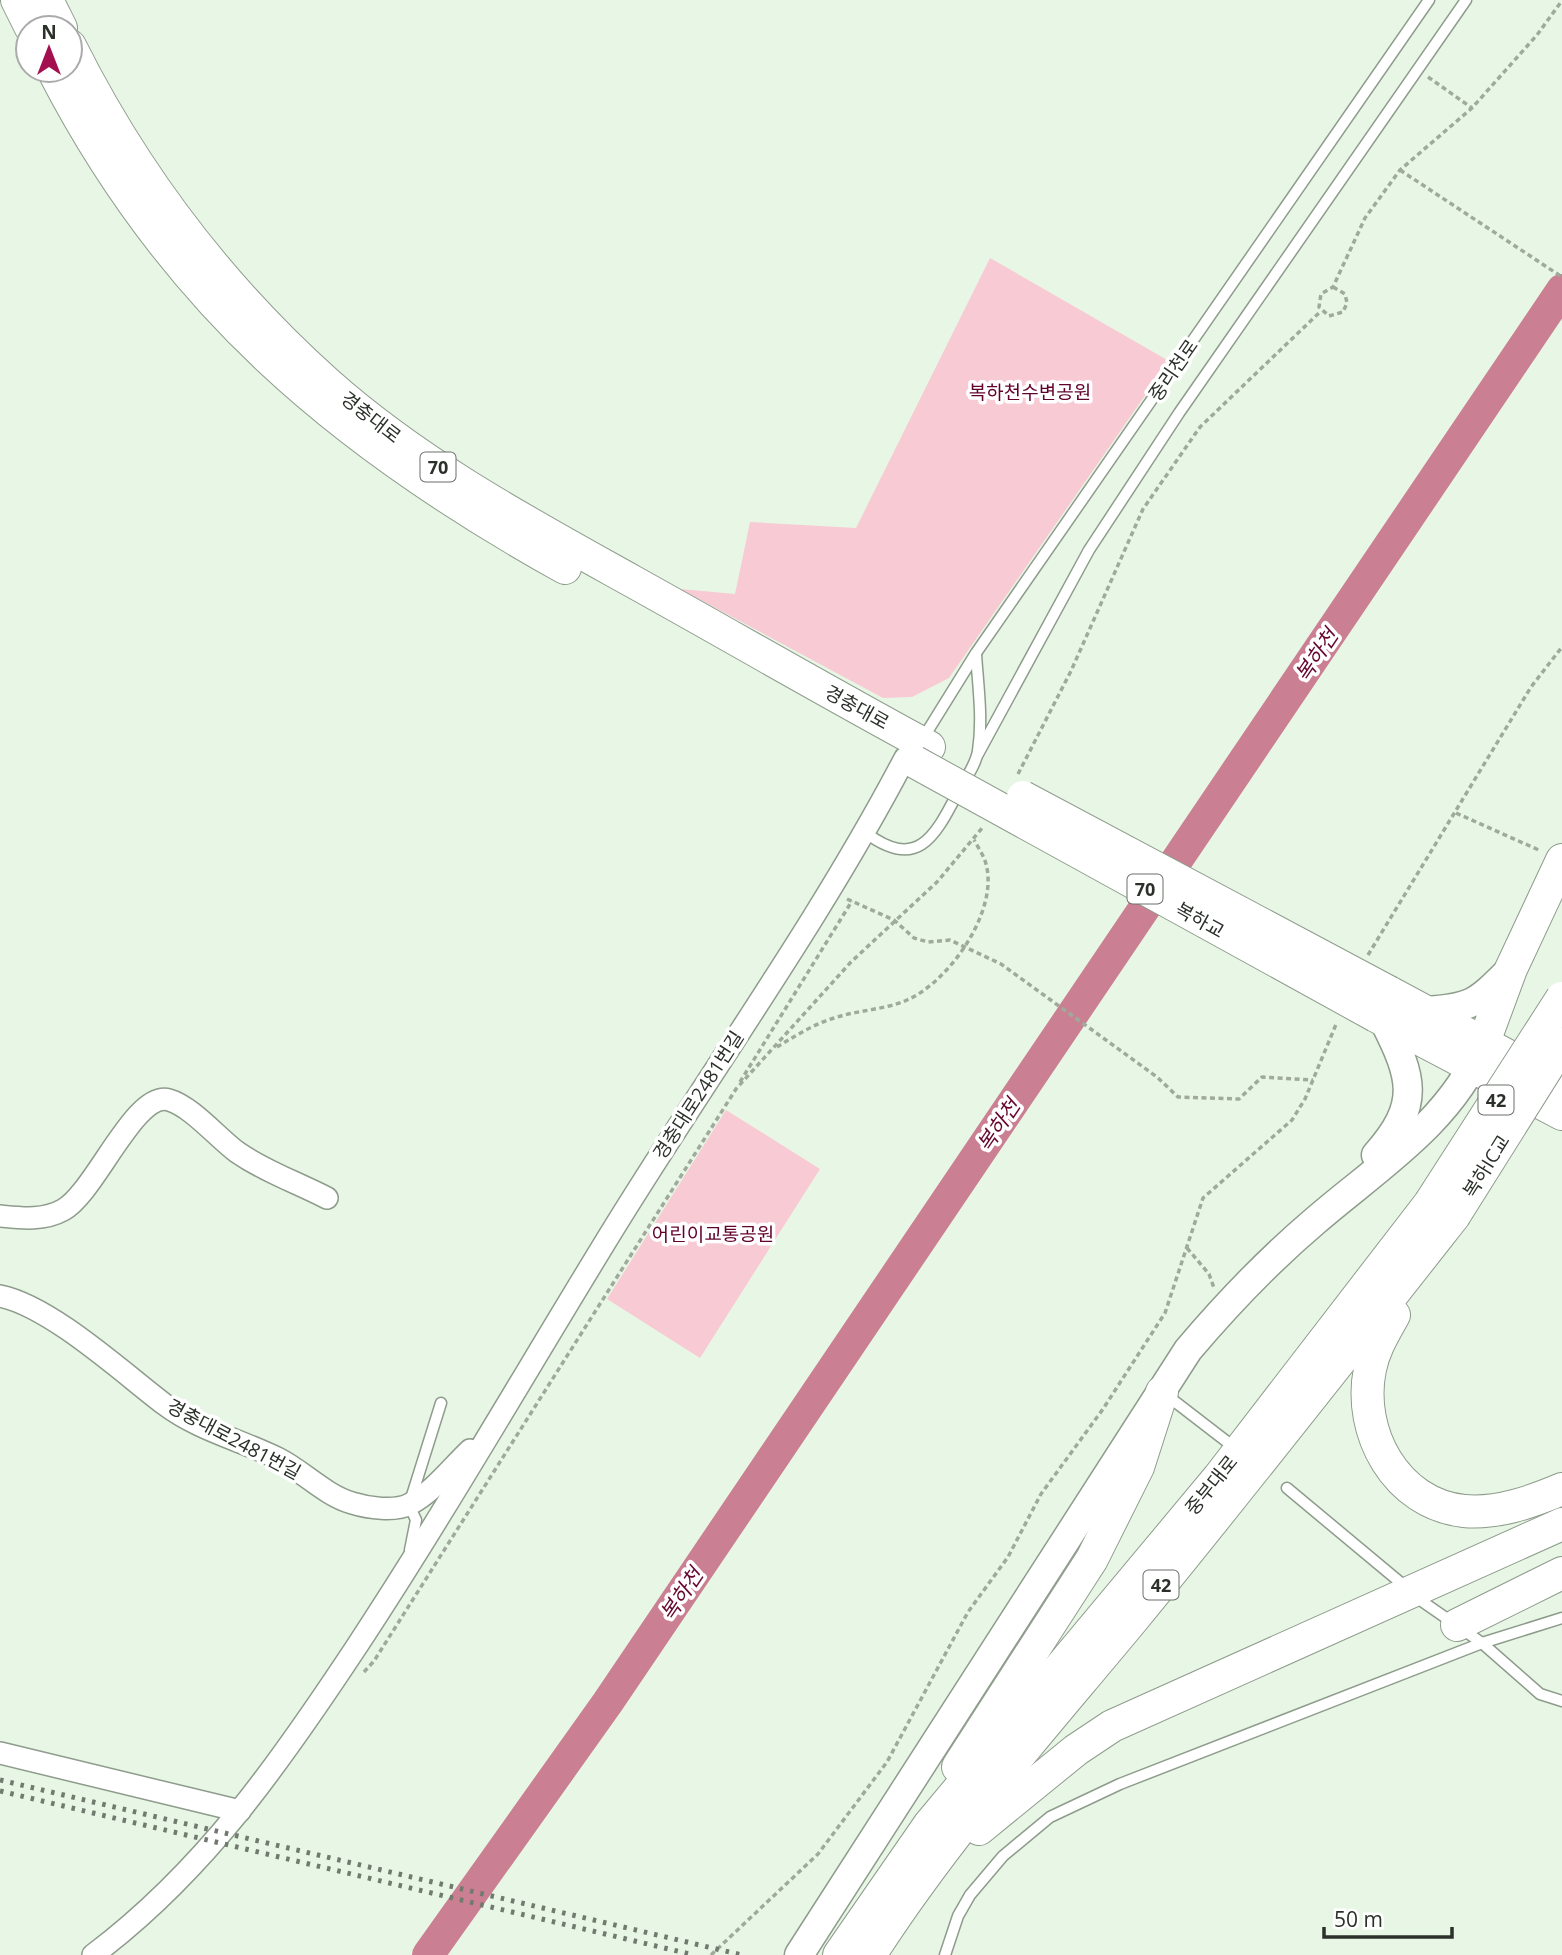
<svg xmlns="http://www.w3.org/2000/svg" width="1562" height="1955" font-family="'Open Sans','Noto Sans KR',sans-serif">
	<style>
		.green { fill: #f8cad4 }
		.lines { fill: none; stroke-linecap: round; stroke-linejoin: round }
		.river { stroke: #cb7f92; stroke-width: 32 }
		.lane-casing { stroke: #8e9c8c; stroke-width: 13 }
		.street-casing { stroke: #8e9c8c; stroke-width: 24 }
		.secondary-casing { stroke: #8e9c8c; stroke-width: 31 }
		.primary-casing { stroke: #8e9c8c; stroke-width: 34 }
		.path { stroke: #9faa9d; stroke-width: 3.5; stroke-dasharray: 5 3.5; stroke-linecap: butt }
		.lane { stroke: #fff; stroke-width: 10 }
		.street { stroke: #fff; stroke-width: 21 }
		.secondary { stroke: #fff; stroke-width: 28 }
		.primary { stroke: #fff; stroke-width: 32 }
		.rail { stroke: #717a6f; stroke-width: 5; stroke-dasharray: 3.5 7; stroke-linecap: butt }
		.primary-bridge-casing { stroke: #8e9c8c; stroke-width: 34; stroke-linecap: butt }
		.primary-bridge { stroke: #fff; stroke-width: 32 }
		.labels { text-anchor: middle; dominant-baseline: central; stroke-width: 7; stroke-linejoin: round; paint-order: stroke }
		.shield { fill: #fff; stroke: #6b6e6a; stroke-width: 2 }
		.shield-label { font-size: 18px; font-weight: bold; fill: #2b302a }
		.street-label { font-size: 19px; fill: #2b302a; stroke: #fff }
		.park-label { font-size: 19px; fill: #61022b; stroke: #fff }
		.water-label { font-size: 21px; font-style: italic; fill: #65072e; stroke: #fff }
	</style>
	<rect width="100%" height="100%" fill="#e8f7e5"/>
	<g class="green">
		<polygon points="990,258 1169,361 949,678 912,697 883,698 680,589 735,594 750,522 856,528"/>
		<polygon points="726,1110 820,1169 700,1358 607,1299"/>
	</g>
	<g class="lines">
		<polyline class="river" points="428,1955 608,1702 1562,290"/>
		<defs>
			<g id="lane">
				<polyline points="922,740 976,653 1429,0"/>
				<polyline points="978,754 1089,550 1179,413 1466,0"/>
				<path d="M866 833C916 870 934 839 957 794 964 781 976 765 978 751 983 718 978 686 976 654"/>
				<polyline points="1165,1394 1226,1441"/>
				<polyline points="1287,1488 1401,1583"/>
				<polyline points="410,1550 416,1520 409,1505 441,1403"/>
				<polyline points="1423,1602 1482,1643 1540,1694 1562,1701"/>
				<polyline points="945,1955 958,1916 970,1895 1003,1856 1050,1817 1120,1784 1482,1643 1562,1618"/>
			</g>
			<g id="street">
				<path d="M0 1216C21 1218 43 1221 63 1210 95 1193 135 1090 169 1100 191 1106 218 1138 237 1152 264 1171 298 1183 327 1198"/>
				<path d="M0 1296C50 1306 122 1372 164 1404 198 1430 241 1440 279 1459 304 1472 325 1495 352 1503 368 1508 395 1512 410 1504 433 1492 451 1468 470 1450"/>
				<polyline points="0,1753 240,1811"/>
				<path d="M93 1955C205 1871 281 1761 357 1646 445 1512 525 1373 609 1236 707 1076 818 924 905 758"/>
			</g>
			<g id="secondary">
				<path d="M1425 1011C1473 1008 1477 1003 1511 969"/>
				<path d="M1376 1155C1421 1104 1413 1078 1384 1021"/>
				<path d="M799 1955 1188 1350C1227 1304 1269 1260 1315 1221 1375 1169 1450 1123 1482 1046"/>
			</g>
			<g id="primary">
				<polyline points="17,0 31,28"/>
				<polyline points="47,0 61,28"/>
				<path d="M70 46C134 174 221 288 327 383 418 464 526 522 632 581 731 636 829 693 929 747"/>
				<path d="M53 70C172 302 340 443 565 568"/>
				<polyline points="1389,992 1562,1085"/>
				<polyline points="1376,1016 1562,1114"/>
				<polyline points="1484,1042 1511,969 1562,860"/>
				<path d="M1394 1315C1384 1333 1374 1349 1370 1369 1357 1432 1396 1504 1464 1511 1498 1514 1531 1502 1562 1489"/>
				<polyline points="1457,1625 1562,1573"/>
				<polyline points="958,1767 1092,1559 1138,1467 1162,1392"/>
				<polyline points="979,1829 1076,1750 1112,1726 1562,1524"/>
				<polyline points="839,1955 929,1825 1219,1477 1430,1203"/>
				<path d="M870 1955C947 1835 1043 1728 1134 1618 1243 1485 1348 1351 1454 1216"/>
			</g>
		</defs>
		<use href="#lane" class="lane-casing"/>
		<use href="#street" class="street-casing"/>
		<use href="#secondary" class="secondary-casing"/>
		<use href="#primary" class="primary-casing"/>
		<g class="path">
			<polyline points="1428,77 1472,108"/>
			<polyline points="1400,170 1562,277"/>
			<polyline points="1333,287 1345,294 1347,303 1343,312 1329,316 1319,307 1321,294 1333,287 1365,218 1400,170 1472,108 1537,35 1561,2"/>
			<polyline points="1018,774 1071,671 1143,509 1200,427 1321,311"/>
			<polyline points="1456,813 1541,851"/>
			<polyline points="847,899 894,920 914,938 928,942 950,940 1001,964 1157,1077 1178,1097 1239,1099 1262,1077 1313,1080"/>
			<polyline points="1368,955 1531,687 1562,647"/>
			<path d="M777 1047C795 1036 814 1024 834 1018 858 1010 884 1010 907 1000 949 982 999 911 986 864 984 856 978 847 974 840"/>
			<polyline points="740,1082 852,901"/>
			<polyline points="1187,1248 1209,1274 1214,1288"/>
			<polyline points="364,1672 374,1661 736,1089 851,962 937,882 983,827"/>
			<polyline points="711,1955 818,1854 887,1762 968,1612 1008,1557 1041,1494 1103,1409 1165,1313 1203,1198 1292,1120 1305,1099 1337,1022"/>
		</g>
		<use href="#lane" class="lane"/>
		<use href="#street" class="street"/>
		<use href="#secondary" class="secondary"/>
		<use href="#primary" class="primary"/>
		<g class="rail">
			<polyline points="0,1780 742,1955"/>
			<polyline points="0,1791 694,1955"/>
		</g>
		<defs>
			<g id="primary-bridge">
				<polyline points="915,762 1376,1016"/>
				<polyline points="1023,797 1389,992"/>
				<polyline points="1430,1203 1562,998"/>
				<polyline points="1454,1216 1562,1044"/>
			</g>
		</defs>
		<use href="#primary-bridge" class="primary-bridge-casing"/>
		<use href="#primary-bridge" class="primary-bridge"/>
	</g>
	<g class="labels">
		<g class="shield">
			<rect x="420.5" y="452.5" width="35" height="29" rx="5"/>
			<rect x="1127.5" y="874.5" width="35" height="29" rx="5"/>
			<rect x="1478.5" y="1085.5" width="35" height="29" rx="5"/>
			<rect x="1143.5" y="1570.5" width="35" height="29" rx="5"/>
		</g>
		<g class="shield-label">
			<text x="438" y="467">70</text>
			<text x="1145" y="889">70</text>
			<text x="1496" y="1100">42</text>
			<text x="1161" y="1585">42</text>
		</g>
		<g class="street-label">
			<text transform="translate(1173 370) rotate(-55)">중리천로</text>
			<text transform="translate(371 417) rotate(38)">경충대로</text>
			<text transform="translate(857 707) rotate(29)">경충대로</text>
			<text transform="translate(1200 920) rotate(29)">복하교</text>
			<text transform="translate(698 1095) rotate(-57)">경충대로2481번길</text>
			<text transform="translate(1486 1166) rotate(-58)">복하IC교</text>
			<text transform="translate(234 1439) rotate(28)">경충대로2481번길</text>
			<text transform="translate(1211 1485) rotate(-51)">중부대로</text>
		</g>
		<g class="park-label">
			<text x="1030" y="392">복하천수변공원</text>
			<text x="713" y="1234">어린이교통공원</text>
		</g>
		<g class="water-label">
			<text transform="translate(1316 655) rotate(-56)">복하천</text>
			<text transform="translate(998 1125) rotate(-56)">복하천</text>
			<text transform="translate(681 1594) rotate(-56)">복하천</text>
		</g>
	</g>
	<g transform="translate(49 49)"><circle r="33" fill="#ffffff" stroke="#aaacaa" stroke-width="2"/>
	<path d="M0-5L12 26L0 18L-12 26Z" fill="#a4104f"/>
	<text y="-10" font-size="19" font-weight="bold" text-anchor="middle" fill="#2b302a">N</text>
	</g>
	<path d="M1324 1927v10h128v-10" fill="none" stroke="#2b302a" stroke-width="3.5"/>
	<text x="1334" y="1927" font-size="21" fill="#2b302a" stroke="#ffffff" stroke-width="5" paint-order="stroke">50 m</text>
</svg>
